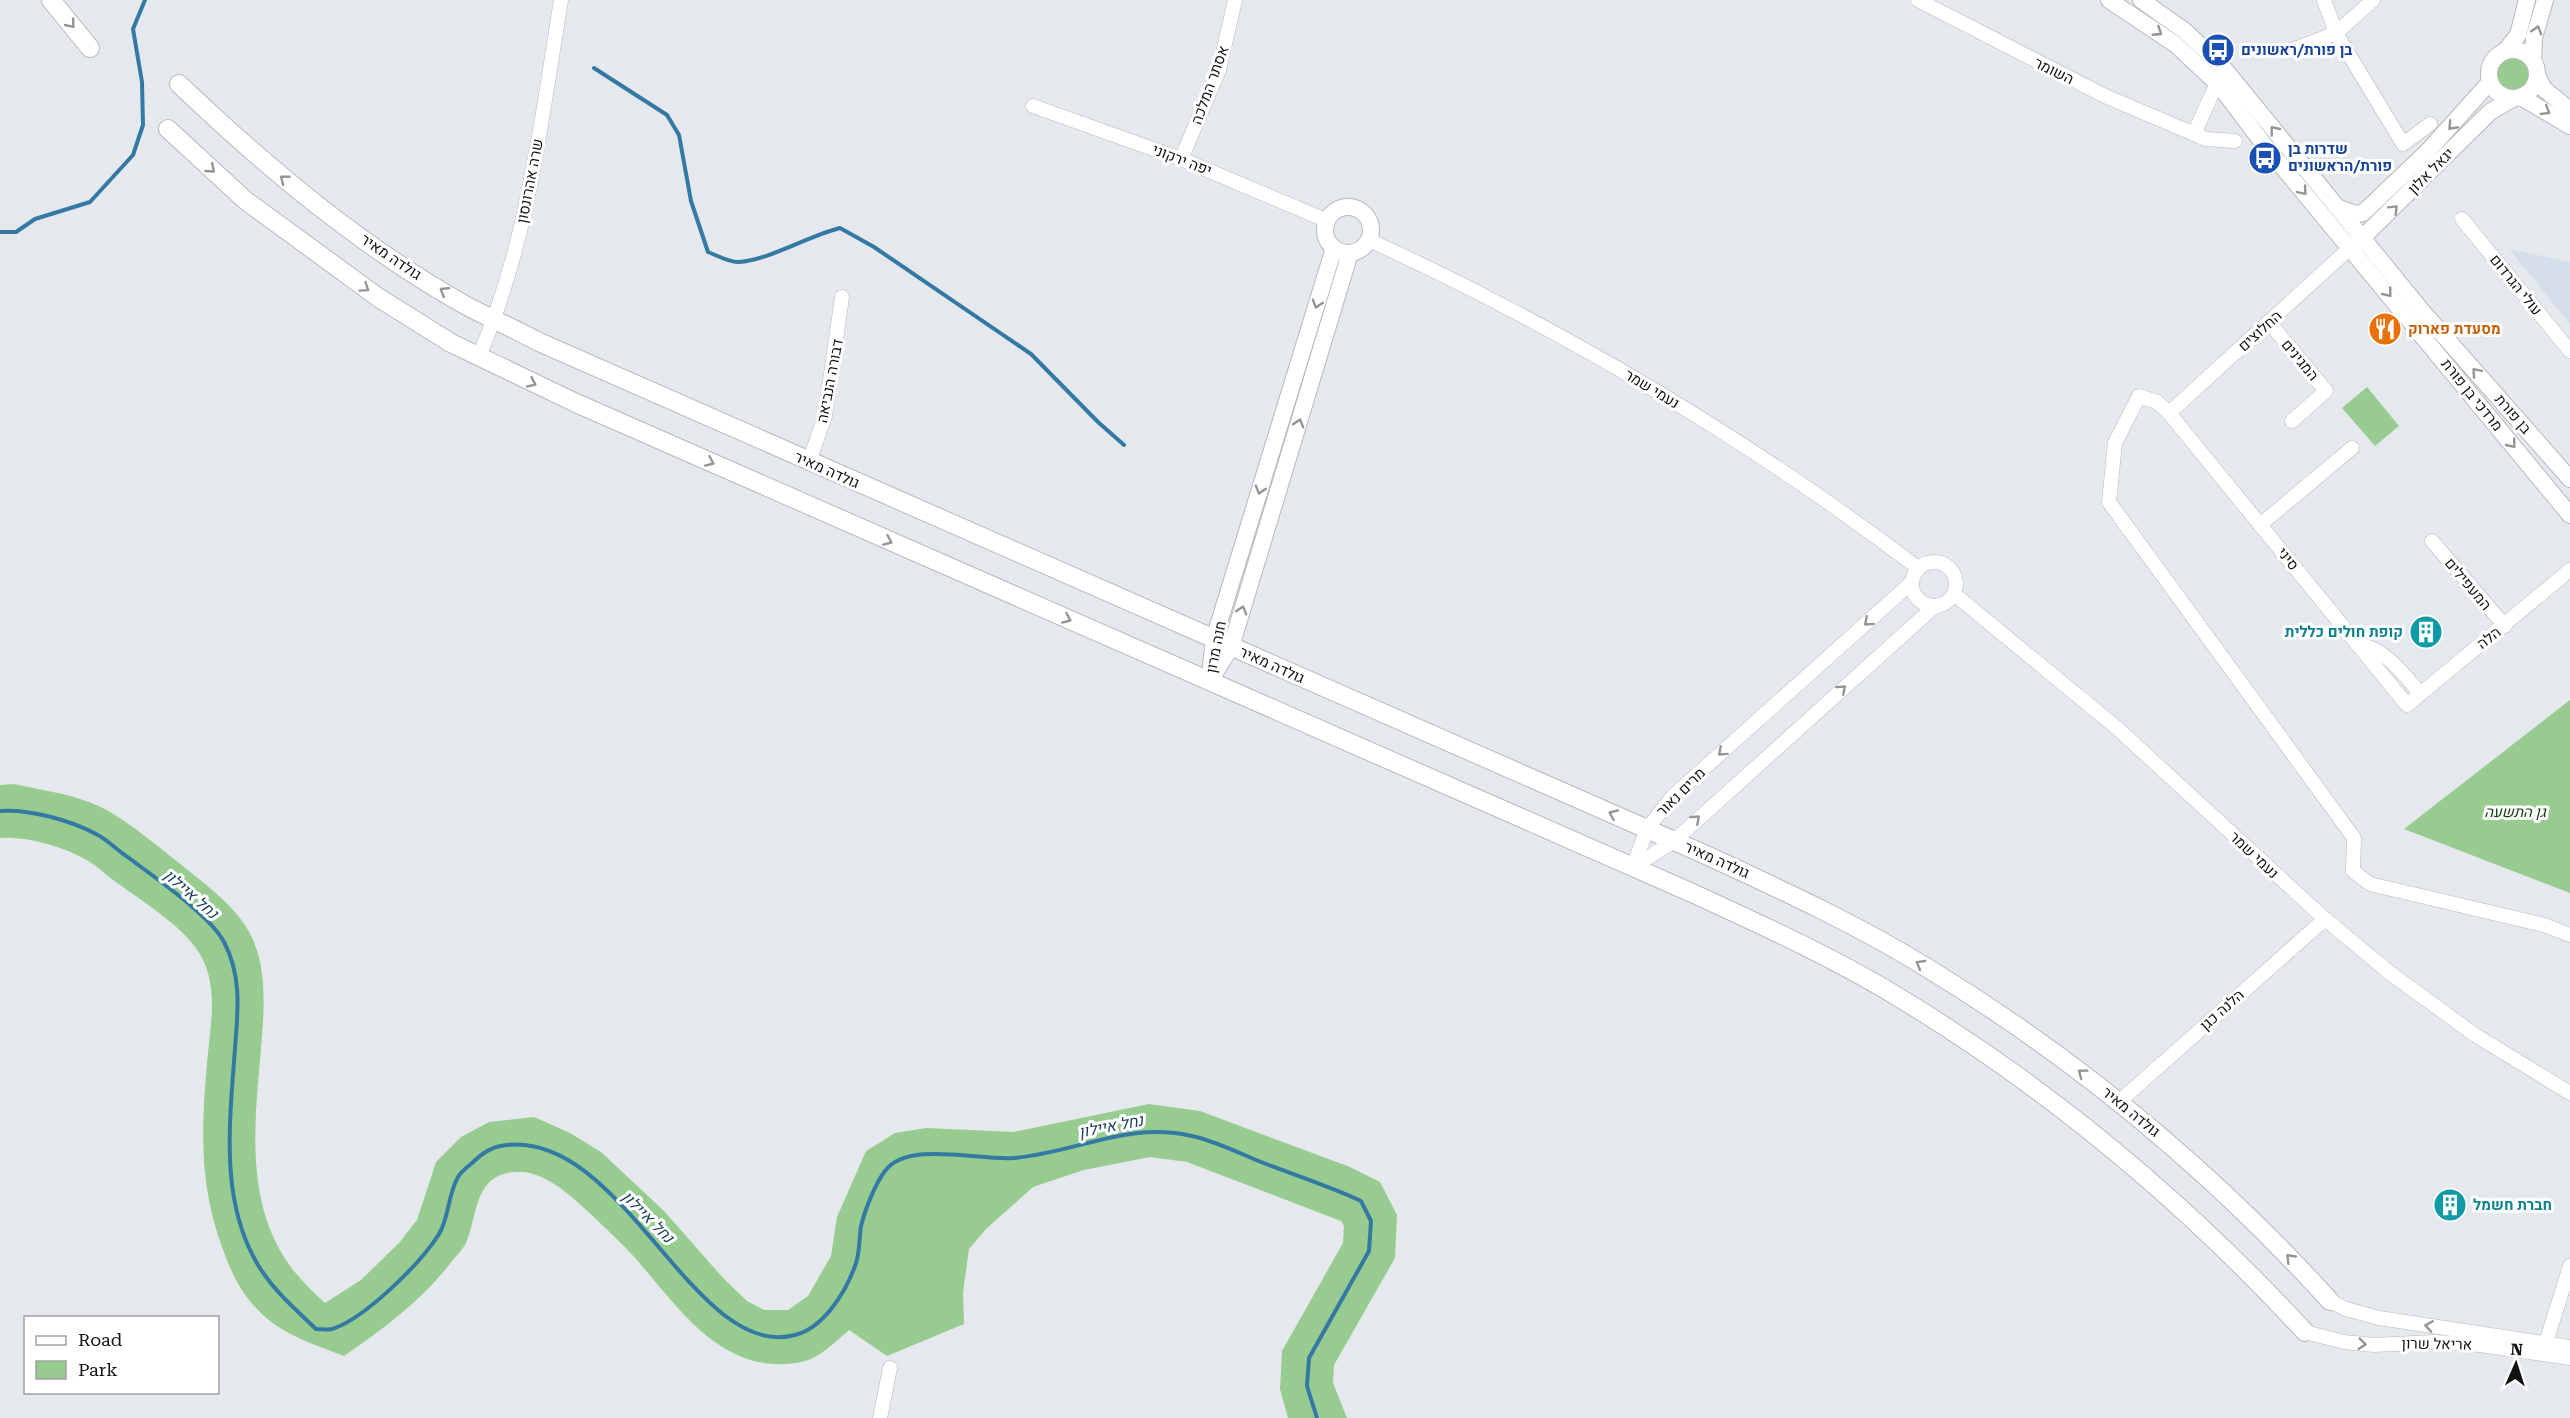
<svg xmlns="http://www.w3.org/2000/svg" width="2570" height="1418" font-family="'Roboto Serif',Heebo,serif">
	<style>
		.built { fill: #d4dee8 }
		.green { fill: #97cb8f }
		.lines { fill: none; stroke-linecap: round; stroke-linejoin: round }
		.stream { stroke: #3479a4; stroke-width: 4 }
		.minor-casing { stroke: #b6babe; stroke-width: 15 }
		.tertiary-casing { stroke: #b6babe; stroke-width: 18 }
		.secondary-casing { stroke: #b6babe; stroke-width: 20 }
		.minor { stroke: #fff; stroke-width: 14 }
		.tertiary { stroke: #fff; stroke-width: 16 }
		.secondary { stroke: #fff; stroke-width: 18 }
		.oneway { stroke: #949596 }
		.labels { text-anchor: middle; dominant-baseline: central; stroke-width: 6; stroke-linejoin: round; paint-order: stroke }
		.transit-label { font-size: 15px; font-weight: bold; fill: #164399; stroke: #fff; text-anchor: start }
		.street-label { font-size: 15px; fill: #121315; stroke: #fff }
		.food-label { font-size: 15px; font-weight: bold; fill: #c56008; stroke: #fff; text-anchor: start }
		.culture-label { font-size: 15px; font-weight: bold; fill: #0d838f; stroke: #fff; text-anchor: end }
		.park-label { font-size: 15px; font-style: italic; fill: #0e3d07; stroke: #fff }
		.water-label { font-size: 16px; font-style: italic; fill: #173f59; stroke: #fff }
	</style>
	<rect width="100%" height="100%" fill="#e5e9ee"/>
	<polygon class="built" points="2509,249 2570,262 2570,324"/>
	<g class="green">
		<circle cx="2513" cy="74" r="20"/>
		<polygon points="2367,387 2399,426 2375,446 2342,408"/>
		<polygon points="2570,700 2570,893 2404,829"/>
		<path d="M14 784C45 791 82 795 110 812 134 826 157 846 179 863 201 881 229 901 245 925 266 957 265 998 262 1035 257 1106 243 1186 281 1252 292 1272 309 1288 325 1303L361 1280 399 1243 417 1220 436 1162 461 1137 489 1122 534 1117 570 1133 601 1152 664 1211 724 1279 747 1301 764 1310H788L808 1296 831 1256 837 1217 866 1151 895 1133 926 1128 1013 1132 1149 1104 1200 1111 1350 1167 1380 1182 1397 1215 1395 1258 1334 1365 1333 1383 1347 1418H1288L1280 1389 1282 1351 1343 1243 1344 1226 1341 1221 1187 1162 1150 1157 1084 1170 1033 1187 986 1229 969 1249 963 1293 964 1324 887 1356 849 1330C836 1341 819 1359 801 1362 724 1377 681 1311 637 1260 620 1241 601 1224 582 1206 562 1188 536 1166 507 1173 474 1180 477 1218 466 1243 462 1251 454 1258 449 1265 420 1302 383 1329 344 1356 313 1344 280 1334 257 1309 242 1294 232 1274 225 1255 199 1187 201 1134 207 1063 210 1028 219 988 201 956 186 928 142 901 116 882 105 874 95 864 83 858 61 846 25 836 0 838V785Z"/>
	</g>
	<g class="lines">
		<g class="stream">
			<path d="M594 68 667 115 679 135 691 201 708 252C716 255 730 263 739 262 769 260 808 236 840 228L874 247 1031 354 1098 422 1124 445"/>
			<polyline points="0,232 16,232 35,219 90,202 133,155 143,125 142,82 133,29 145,0"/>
			<path d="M0 811C29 809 70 820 96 834 108 840 118 851 129 858 154 877 210 915 224 942 242 976 238 1011 235 1048 230 1120 219 1200 258 1265 273 1290 295 1309 316 1329 322 1329 330 1331 335 1328 367 1316 421 1263 439 1234 449 1218 448 1194 458 1177 461 1172 467 1167 472 1163 479 1156 490 1148 500 1146 621 1123 693 1363 795 1335 824 1328 846 1291 855 1266 860 1254 859 1239 861 1226 865 1210 875 1184 885 1171 908 1140 980 1161 1014 1158 1075 1153 1128 1121 1192 1136 1215 1141 1239 1153 1261 1162 1294 1175 1329 1186 1361 1201L1371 1221 1369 1251 1309 1358 1307 1386 1317 1418"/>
		</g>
		<defs>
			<g id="minor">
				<polyline points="1918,0 2105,96 2206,139 2235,141"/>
				<polyline points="2324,0 2336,33 2403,144 2430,124"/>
				<polyline points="2292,50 2336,33 2373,0"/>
				<polyline points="1033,106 1181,159 1328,221"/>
				<polyline points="2194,134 2217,83"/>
				<polyline points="1181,159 1219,70 1235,0"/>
				<polyline points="2462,219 2570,351"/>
				<path d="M1369 240C1563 329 1748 439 1918 568"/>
				<polyline points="2269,322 2326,391 2292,421"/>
				<path d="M479 356C528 243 541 121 561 0"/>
				<polyline points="2169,413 2350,248"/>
				<polyline points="809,462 825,416 842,297"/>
				<polyline points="2260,525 2352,448"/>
				<polyline points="2432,541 2505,626"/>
				<circle cx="1934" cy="584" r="22"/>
				<polyline points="2570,570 2407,705 2169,413 2157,402 2139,396 2115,443 2109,502 2354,838 2353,871 2370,884 2544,925 2570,935"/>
				<polyline points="1954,594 2117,728 2325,919 2390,973 2475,1035 2570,1093"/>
				<path d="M2357 643C2386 650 2401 671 2420 693"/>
				<polyline points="1633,867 1647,829 1673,796 1911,583"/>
				<polyline points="1633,867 1674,841 1935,606"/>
				<polyline points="2120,1101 2325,919"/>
				<polyline points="2330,1301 2346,1309 2379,1318 2570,1347"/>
				<polyline points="2305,1332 2344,1342 2374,1345 2434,1342 2480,1345 2570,1358"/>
				<polyline points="2543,1352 2570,1266"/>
				<polyline points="880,1418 890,1368"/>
			</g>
			<g id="tertiary">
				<polyline points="2109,0 2175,44 2219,85 2262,142 2570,515"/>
				<polyline points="2141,0 2185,31 2221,65 2422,311 2570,479"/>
				<circle cx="2513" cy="74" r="24"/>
				<polyline points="2505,51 2518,35 2527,0"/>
				<polyline points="2533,61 2534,38 2545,0"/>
				<polyline points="2537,75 2544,89 2570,110"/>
				<polyline points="2521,97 2570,126"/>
				<circle cx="1348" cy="230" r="23"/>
				<polyline points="2339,208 2355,214 2363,213 2427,152 2490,82"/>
				<polyline points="2354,246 2490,112 2514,98"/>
				<polyline points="1210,675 1214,639 1334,248"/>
				<polyline points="1209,682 1231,647 1350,253"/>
			</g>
			<g id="secondary">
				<polyline points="51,0 90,48"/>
				<path d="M179 84C266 167 360 246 465 305 489 318 515 329 539 342L1706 855C1782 890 1858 925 1929 969 2078 1060 2212 1171 2330 1301"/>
				<path d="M168 129 245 200 379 298 451 343 576 403 1690 892C1764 926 1839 960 1908 1003 2056 1094 2187 1204 2305 1332"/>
			</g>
		</defs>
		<use href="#minor" class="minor-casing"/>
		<use href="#tertiary" class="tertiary-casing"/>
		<use href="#secondary" class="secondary-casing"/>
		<use href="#minor" class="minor"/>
		<use href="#tertiary" class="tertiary"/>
		<use href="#secondary" class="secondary"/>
	</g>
	<defs><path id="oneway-chevron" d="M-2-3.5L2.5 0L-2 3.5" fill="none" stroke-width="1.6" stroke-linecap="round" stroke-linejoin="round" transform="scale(1.5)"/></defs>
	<g class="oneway">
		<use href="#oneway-chevron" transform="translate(71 24) rotate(51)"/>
		<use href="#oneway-chevron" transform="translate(2537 30) rotate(-73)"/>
		<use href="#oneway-chevron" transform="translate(2158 32) rotate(33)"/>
		<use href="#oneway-chevron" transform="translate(2546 111) rotate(31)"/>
		<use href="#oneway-chevron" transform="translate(2452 126) rotate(133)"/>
		<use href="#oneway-chevron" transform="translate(2274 130) rotate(-129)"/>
		<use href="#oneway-chevron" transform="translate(211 169) rotate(41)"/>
		<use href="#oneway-chevron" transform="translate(284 179) rotate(-142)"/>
		<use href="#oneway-chevron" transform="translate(2303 191) rotate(50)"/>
		<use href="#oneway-chevron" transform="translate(2394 209) rotate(-45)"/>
		<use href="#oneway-chevron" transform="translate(365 288) rotate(34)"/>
		<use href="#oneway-chevron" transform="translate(444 291) rotate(-148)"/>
		<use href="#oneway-chevron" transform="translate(2388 293) rotate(51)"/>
		<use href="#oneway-chevron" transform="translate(1317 304) rotate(107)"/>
		<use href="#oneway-chevron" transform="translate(2476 372) rotate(-131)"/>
		<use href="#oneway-chevron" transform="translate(532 383) rotate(25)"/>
		<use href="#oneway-chevron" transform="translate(1299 423) rotate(-73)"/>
		<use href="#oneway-chevron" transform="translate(2512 444) rotate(51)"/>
		<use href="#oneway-chevron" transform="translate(710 462) rotate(24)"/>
		<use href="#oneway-chevron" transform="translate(1260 490) rotate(107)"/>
		<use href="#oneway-chevron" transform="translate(888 541) rotate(24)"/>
		<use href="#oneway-chevron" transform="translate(1242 610) rotate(-73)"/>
		<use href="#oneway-chevron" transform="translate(1067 619) rotate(24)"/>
		<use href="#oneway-chevron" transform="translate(1868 622) rotate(138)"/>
		<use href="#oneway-chevron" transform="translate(1842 689) rotate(-42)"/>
		<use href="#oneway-chevron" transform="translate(1722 752) rotate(138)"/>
		<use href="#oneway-chevron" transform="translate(1613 814) rotate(-156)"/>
		<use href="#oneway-chevron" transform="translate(1696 819) rotate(-42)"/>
		<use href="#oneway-chevron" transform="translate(1920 964) rotate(-150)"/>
		<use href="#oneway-chevron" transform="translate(2082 1073) rotate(-143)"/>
		<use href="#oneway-chevron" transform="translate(2290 1258) rotate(-134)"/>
		<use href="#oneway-chevron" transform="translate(2429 1326) rotate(-171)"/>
		<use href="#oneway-chevron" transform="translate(2362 1344) rotate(6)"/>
	</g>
	<defs>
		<symbol id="bus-disc" viewBox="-11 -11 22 22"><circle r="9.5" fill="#1a4fb4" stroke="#fff"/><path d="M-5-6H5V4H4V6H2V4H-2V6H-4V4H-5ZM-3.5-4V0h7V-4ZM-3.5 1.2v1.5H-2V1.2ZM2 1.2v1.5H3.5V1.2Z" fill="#fff"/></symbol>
		<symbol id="restaurant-disc" viewBox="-11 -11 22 22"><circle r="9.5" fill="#e8710a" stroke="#fff"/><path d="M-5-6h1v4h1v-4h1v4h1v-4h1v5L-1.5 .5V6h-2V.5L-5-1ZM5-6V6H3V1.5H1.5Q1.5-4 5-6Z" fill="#fff"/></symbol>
		<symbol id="building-disc" viewBox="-11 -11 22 22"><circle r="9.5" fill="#0f9aa8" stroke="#fff"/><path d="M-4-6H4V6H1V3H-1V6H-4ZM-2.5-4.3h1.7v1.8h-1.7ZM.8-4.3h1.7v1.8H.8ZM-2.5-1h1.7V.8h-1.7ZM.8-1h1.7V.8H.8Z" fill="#fff"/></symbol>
	</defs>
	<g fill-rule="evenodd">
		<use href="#bus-disc" x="2199" y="31" width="38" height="38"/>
		<use href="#bus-disc" x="2246" y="139" width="38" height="38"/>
		<use href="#restaurant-disc" x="2366" y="310" width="38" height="38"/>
		<use href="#building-disc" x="2407" y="613" width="38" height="38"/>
		<use href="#building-disc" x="2431" y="1186" width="38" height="38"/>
	</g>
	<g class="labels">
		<g class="transit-label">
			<text x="2241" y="50">בן פורת/ראשונים</text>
			<text x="2288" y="149">שדרות בן<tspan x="2288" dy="17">פורת/הראשונים</tspan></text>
		</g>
		<g class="street-label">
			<text transform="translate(2054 71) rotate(26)">השומר</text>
			<text transform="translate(1210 85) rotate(-70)">אסתר המלכה</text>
			<text transform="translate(1182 160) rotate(21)">יפה ירקוני</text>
			<text transform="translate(2431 171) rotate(-45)">יגאל אלון</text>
			<text transform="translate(530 181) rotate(-79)">שרה אהרונסון</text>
			<text transform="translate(391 257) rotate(34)">גולדה מאיר</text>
			<text transform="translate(2516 285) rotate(51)">עולי הגרדום</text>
			<text transform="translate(2260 331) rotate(-42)">החלוצים</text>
			<text transform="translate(2300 360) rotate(50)">המגינים</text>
			<text transform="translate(830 381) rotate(-79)">דבורה הנביאה</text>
			<text transform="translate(1652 389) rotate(31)">נעמי שמר</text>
			<text transform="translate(2472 395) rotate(51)">מרדכי בן פורת</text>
			<text transform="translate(2513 414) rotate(49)">בן פורת</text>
			<text transform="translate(827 470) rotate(24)">גולדה מאיר</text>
			<text transform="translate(2288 559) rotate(51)">סיני</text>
			<text transform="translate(2468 584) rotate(50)">המעפילים</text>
			<text transform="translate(2489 638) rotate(-38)">הלה</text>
			<text transform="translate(1216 647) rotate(-79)">חנה מרון</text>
			<text transform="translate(1272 665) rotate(24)">גולדה מאיר</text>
			<text transform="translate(1681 792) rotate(-45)">מרים נאור</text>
			<text transform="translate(2254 855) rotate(43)">נעמי שמר</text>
			<text transform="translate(1717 860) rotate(24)">גולדה מאיר</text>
			<text transform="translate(2222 1010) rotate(-42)">הלנה כגן</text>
			<text transform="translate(2131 1112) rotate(39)">גולדה מאיר</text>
			<text transform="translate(2437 1344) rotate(1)">אריאל שרון</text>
		</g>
		<g class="food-label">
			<text x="2408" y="329">מסעדת פארוק</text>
		</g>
		<g class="culture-label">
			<text x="2403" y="632">קופת חולים כללית</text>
			<text x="2473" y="1205" text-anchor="start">חברת חשמל</text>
		</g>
		<g class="park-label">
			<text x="2515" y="812">גן התשעה</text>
		</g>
		<g class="water-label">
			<text transform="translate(191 894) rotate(41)">נחל איילון</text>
			<text transform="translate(1111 1126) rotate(-11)">נחל איילון</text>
			<text transform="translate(648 1217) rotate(45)">נחל איילון</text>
		</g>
	</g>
	<rect x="24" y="1316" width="195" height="78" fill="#ffffff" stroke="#a0a1a1" stroke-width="1.5"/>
	<rect x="36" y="1336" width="30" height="9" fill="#ffffff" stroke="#a0a1a1" stroke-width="1.5"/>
	<text x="78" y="1346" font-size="18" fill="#121315">Road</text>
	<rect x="36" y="1361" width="30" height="18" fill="#97cb8f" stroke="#a0a1a1" stroke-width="1.5"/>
	<text x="78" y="1376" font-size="18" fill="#121315">Park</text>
	<g transform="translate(2516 1364) rotate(3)" stroke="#ffffff" stroke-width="4.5" paint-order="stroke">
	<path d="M0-4.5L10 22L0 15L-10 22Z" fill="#121315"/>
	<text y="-9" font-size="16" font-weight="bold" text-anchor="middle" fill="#121315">N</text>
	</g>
</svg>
